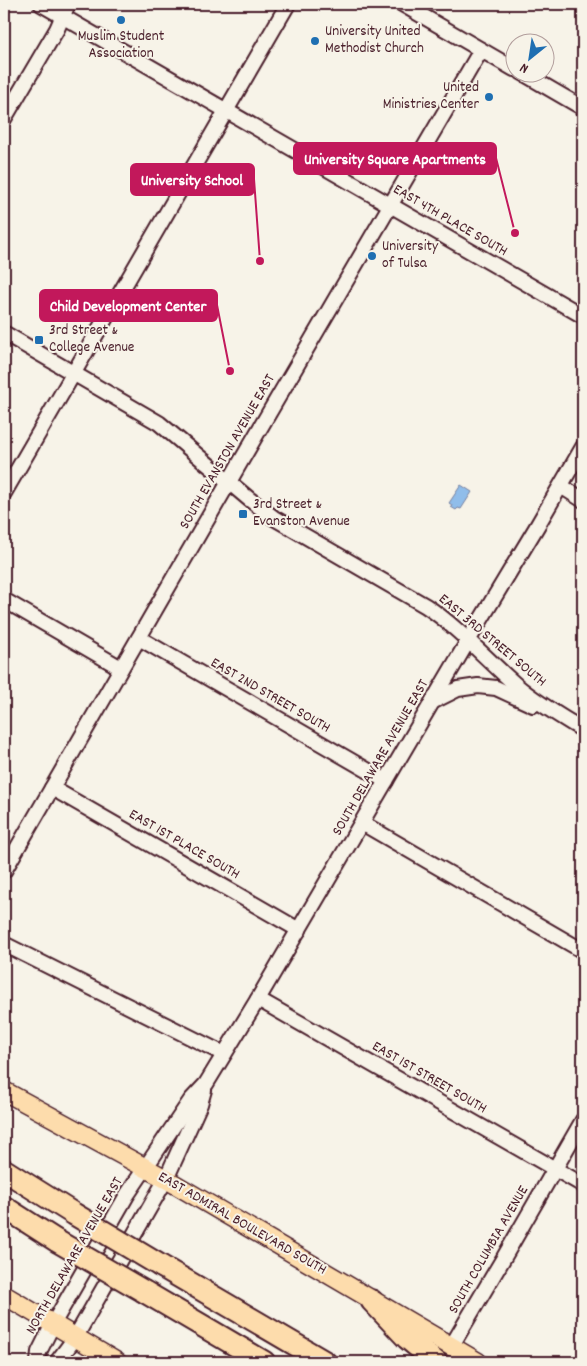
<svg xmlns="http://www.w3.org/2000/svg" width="587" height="1366" font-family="Dekko,sans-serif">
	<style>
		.water { fill: #90bdea; stroke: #747e9e }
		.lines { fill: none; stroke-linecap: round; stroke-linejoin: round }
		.minor-casing { stroke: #4a1f2b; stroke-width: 18 }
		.major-casing { stroke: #4a1f2b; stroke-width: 21 }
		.highway-casing { stroke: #4a1f2b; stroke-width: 25 }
		.minor { stroke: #f7f3e8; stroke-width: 14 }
		.major { stroke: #fddcac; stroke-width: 18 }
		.highway { stroke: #fddcac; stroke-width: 21 }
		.highway-bridge-casing { stroke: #4a1f2b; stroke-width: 25; stroke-linecap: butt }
		.highway-bridge { stroke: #fddcac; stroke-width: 21 }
		.poi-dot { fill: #1f6fb2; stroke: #f7f3e8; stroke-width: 2 }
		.labels { text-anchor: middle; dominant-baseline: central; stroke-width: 4; stroke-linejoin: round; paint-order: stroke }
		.poi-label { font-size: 15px; fill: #4a1f2b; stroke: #f7f3e8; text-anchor: start }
		.street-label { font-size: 15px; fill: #4a1f2b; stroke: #f7f3e8 }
		.leader { fill: none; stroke: #c2185b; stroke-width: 2 }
		.callout-dot { fill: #c2185b; stroke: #f7f3e8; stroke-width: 2 }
		.callout { fill: #c2185b; stroke: #c2185b; stroke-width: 2 }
		.callout-label { font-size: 16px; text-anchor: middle; font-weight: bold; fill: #fff }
	</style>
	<rect width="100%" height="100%" fill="#f7f3e8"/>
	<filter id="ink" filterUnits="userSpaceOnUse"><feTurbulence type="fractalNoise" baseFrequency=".02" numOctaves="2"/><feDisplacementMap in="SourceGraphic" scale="10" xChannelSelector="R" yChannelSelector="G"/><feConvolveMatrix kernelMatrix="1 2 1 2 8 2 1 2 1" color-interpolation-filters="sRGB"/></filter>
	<g filter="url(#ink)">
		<polygon class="water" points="461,485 472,492 461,509 458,508 456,510 451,507 452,505 449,503"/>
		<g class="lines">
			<defs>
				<g id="minor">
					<polyline points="41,4 583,316"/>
					<polyline points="402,4 514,69"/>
					<polyline points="521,72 583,108"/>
					<polyline points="4,119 57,29 68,4"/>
					<path d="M4 333 159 423 249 499 274 518 426 606C459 628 486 659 516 685 537 703 560 716 583 730"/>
					<polyline points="561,486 583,500"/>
					<polyline points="4,493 288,4"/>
					<polyline points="4,600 121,668"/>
					<polyline points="139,638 386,781"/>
					<polyline points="432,702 458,689 478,686 496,688 533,705"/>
					<polyline points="52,788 299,930"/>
					<polyline points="362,823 583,951"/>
					<polyline points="4,871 259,430 481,50"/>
					<polyline points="4,944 224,1054"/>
					<polyline points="258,999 583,1185"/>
					<polyline points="451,1347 503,1259 583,1120"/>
					<polyline points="38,1362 39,1352 53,1324 127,1195 191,1100 206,1084 258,999 468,641 536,528 583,447"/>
					<polyline points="57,1362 75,1338 166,1179 200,1104 204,1090"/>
				</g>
				<g id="major">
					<polyline points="4,1091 166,1179 478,1362"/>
					<polyline points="4,1295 117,1362"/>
				</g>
				<g id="highway">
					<polyline points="4,1170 74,1214"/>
					<polyline points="4,1207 57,1241"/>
					<polyline points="161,1266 325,1362"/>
					<polyline points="145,1292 264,1362"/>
					<polyline points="372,1301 407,1338 436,1362"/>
				</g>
			</defs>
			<use href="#minor" class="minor-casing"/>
			<use href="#major" class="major-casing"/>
			<use href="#highway" class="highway-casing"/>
			<use href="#minor" class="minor"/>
			<use href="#major" class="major"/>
			<use href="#highway" class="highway"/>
			<defs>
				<g id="highway-bridge">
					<polyline points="74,1214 161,1266"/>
					<polyline points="57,1241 145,1292"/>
				</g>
			</defs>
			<use href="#highway-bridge" class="highway-bridge-casing"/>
			<use href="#highway-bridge" class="highway-bridge"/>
		</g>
	</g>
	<g class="poi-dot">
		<circle cx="121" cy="20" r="5"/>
		<circle cx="315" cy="41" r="5"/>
		<circle cx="489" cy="97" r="5"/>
		<circle cx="372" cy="256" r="5"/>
		<rect x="34" y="335" width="10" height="10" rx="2.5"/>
		<rect x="238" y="509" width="10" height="10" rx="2.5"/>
	</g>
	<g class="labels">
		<g class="poi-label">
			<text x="325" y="32">University United<tspan x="325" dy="17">Methodist Church</tspan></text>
			<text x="121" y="37" text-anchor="middle">Muslim Student<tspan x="121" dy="17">Association</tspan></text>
			<text x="479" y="88" text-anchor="end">United<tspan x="479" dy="17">Ministries Center</tspan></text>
			<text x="382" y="247">University<tspan x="382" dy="17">of Tulsa</tspan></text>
			<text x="49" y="331">3rd Street &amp;<tspan x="49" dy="17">College Avenue</tspan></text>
			<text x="253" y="505">3rd Street &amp;<tspan x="253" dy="17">Evanston Avenue</tspan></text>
		</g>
		<g class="street-label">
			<text transform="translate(450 221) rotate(30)">EAST 4TH PLACE SOUTH</text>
			<text transform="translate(228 452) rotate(-60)">SOUTH EVANSTON AVENUE EAST</text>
			<text transform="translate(492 641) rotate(40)">EAST 3RD STREET SOUTH</text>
			<text transform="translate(270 696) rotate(30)">EAST 2ND STREET SOUTH</text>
			<text transform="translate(381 758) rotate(-60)">SOUTH DELAWARE AVENUE EAST</text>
			<text transform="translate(184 845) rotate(30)">EAST 1ST PLACE SOUTH</text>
			<text transform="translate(429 1078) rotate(30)">EAST 1ST STREET SOUTH</text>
			<text transform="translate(242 1224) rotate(30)">EAST ADMIRAL BOULEVARD SOUTH</text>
			<text transform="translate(489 1250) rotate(-60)">SOUTH COLUMBIA AVENUE</text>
			<text transform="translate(75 1256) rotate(-60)">NORTH DELAWARE AVENUE EAST</text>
		</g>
	</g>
	<path class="leader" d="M515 233L496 158M260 261L254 179M230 371L217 305"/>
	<g class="callout-dot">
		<circle cx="515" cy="233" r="5"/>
		<circle cx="260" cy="261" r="5"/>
		<circle cx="230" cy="371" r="5"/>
	</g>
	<g class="callout">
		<rect x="294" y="143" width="202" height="31" rx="5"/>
		<rect x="131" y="164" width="123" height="31" rx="5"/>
		<rect x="40" y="290" width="177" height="31" rx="5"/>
	</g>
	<g class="callout-label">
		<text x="395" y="164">University Square Apartments</text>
		<text x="192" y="185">University School</text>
		<text x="128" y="311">Child Development Center</text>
	</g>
	<rect width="587" height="1366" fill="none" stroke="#f7f3e8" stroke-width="20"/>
	<rect x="10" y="10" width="567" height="1346" fill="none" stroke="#4a1f2b" stroke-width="2" filter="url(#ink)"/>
	<g transform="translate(530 58) rotate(210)"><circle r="24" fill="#f7f3e8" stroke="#b29e9c"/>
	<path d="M0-4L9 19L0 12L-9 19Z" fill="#1f6fb2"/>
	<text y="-8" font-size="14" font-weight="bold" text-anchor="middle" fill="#4a1f2b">N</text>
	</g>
</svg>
